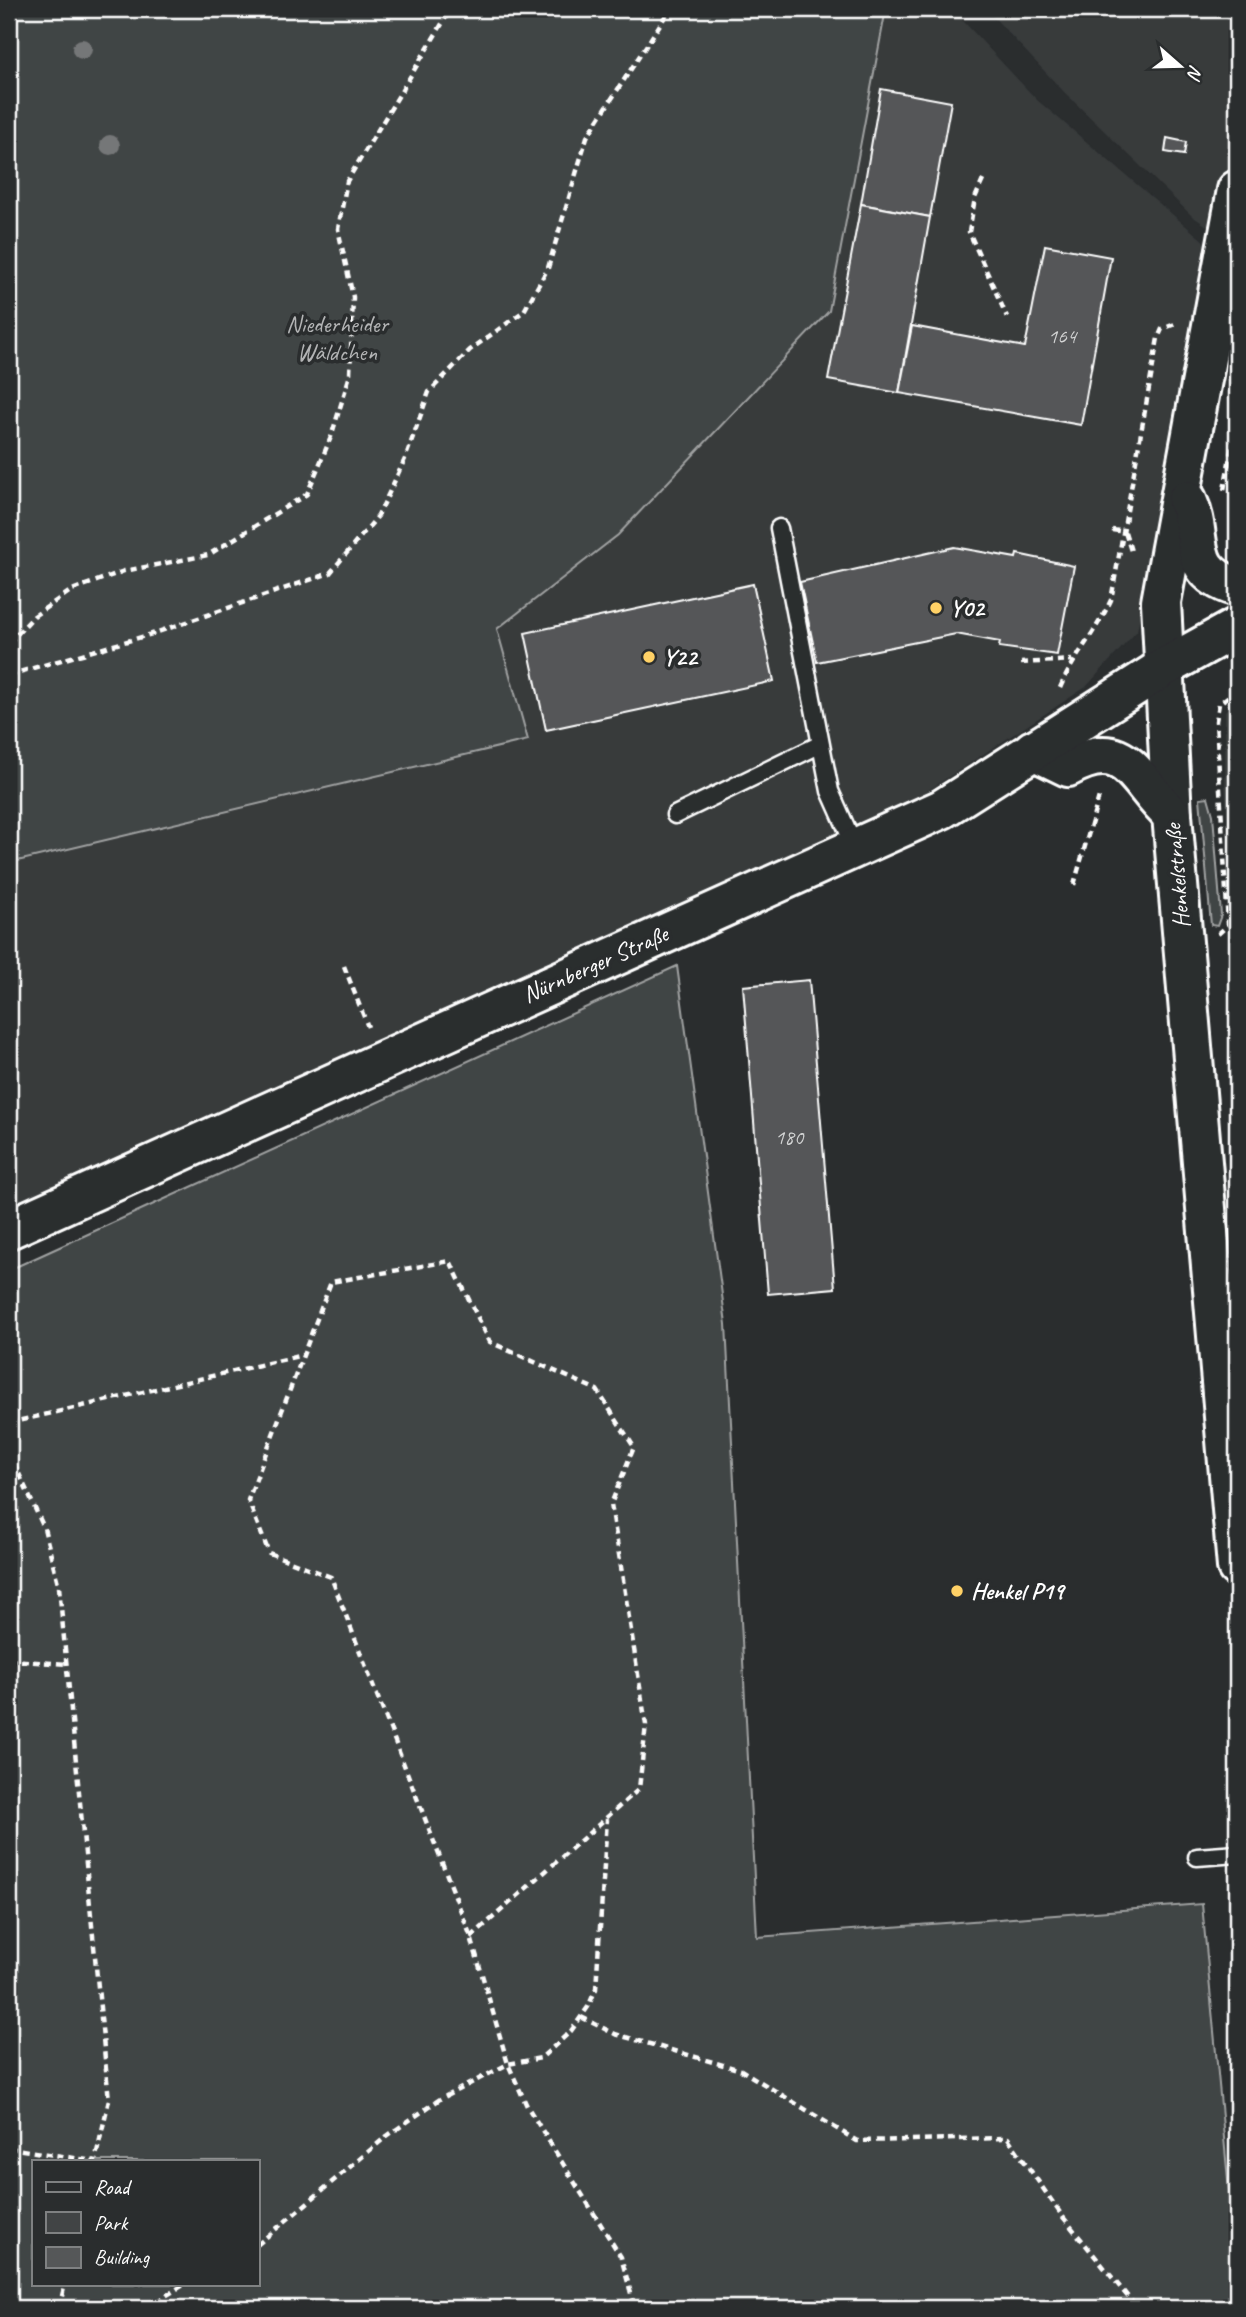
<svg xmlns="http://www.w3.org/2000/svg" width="1246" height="2317" font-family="Caveat,sans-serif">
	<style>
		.built { fill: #373a3b }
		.green { fill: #414445; stroke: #a0a2a2; stroke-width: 2; fill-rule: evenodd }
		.building { fill: #555758; stroke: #fff; stroke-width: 2 }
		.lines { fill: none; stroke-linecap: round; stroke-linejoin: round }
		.lane-casing { stroke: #fff; stroke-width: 21 }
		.secondary-casing { stroke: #fff; stroke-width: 44 }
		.path { stroke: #fff; stroke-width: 4.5; stroke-dasharray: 7 5; stroke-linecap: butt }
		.lane { stroke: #2a2d2e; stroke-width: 16 }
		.secondary { stroke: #2a2d2e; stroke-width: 38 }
		.tree { fill: #757778 }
		.poi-dot { fill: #ffd166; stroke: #2a2d2e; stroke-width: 2.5 }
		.labels { text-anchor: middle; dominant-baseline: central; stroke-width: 7; stroke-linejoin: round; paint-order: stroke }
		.number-label { font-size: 21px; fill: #d4d5d5 }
		.park-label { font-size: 24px; fill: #b3b4b5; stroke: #2a2d2e }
		.poi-label { font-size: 24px; font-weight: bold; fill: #fff; stroke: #2a2d2e; text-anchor: start }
		.street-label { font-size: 24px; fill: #fff; stroke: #2a2d2e }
	</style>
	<rect width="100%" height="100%" fill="#2a2d2e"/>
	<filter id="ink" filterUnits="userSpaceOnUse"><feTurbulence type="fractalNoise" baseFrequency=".0143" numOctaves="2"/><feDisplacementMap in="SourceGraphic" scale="14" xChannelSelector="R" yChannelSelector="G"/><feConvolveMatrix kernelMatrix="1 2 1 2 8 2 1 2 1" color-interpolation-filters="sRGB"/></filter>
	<g filter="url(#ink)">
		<g class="built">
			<polygon points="886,9 952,9 1037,100 1218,253 1137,631 1086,687 871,828 9,1224 9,863 528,740 497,629 618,535 828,311"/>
			<polygon points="986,9 1237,9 1237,246 1192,216 1065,93"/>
			<polygon points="1237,700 1237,936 1225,787 1225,711"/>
		</g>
		<g class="green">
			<polygon points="9,9 886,9 829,311 618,535 497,629 528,740 9,863"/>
			<polygon points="1208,797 1213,815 1221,915 1217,926 1211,925 1200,798"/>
			<path d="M677 966 726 1324 757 1937 1202 1904 1237 2276V2308H9V1270ZM33 2161H257V2284H33Z"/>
		</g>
		<g class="building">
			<polygon points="881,89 951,102 930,217 861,204"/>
			<polygon points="1167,138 1186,142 1184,155 1165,152"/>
			<polygon points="861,204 930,217 899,393 828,380"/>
			<polygon points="1045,245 1111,257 1081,425 899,393 912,326 1025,347"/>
			<polygon points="954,547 1016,558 1017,554 1074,566 1057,655 999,647 1000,642 956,634 817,662 800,582"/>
			<polygon points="753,584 774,681 546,730 525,633"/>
			<polygon points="1237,724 1237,791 1232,725"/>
			<polygon points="809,980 835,1288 768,1294 743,986"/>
		</g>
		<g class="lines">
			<defs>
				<g id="lane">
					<polyline points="779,528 830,791 855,847"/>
					<polyline points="675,815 819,745"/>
					<polyline points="1197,1857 1237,1854"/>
				</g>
				<g id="secondary">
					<polyline points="1237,190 1161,602 1172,815 1237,1567"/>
					<path d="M1187 500C1205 539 1183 571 1237 587"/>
					<path d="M1033 750 1068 767C1128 734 1135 782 1172 815"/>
					<polyline points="9,1229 942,809 1163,668 1237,627"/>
				</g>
			</defs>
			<use href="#lane" class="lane-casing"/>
			<use href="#secondary" class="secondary-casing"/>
			<g class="path">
				<polyline points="983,180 975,198 969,232 1007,317"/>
				<polyline points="1224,490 1237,418"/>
				<polyline points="1112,530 1125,532"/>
				<polyline points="1125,532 1131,551"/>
				<polyline points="9,643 34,616 72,590 124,571 208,555 307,494 331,437 350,375 353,297 338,229 347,181 451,9"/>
				<polyline points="1021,663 1072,660"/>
				<polyline points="9,675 152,634 330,573 378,516 405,459 429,392 470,350 524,311 548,268 587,137 670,9"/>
				<path d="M1060 688C1074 656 1096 632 1111 600L1158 338 1162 329 1175 324"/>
				<polyline points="1074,885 1100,793"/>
				<polyline points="1218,934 1228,925 1216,721 1219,704 1237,689"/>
				<polyline points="344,966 368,1027"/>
				<polyline points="9,1423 303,1355"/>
				<polyline points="9,1452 44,1528 59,1587 109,2100 95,2161"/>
				<polyline points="9,1660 66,1664"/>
				<polyline points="471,1937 639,1789 646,1725 611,1504 634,1447 597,1390 490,1342 450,1261 331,1282 248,1500 269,1553 331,1577 471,1937 508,2064 527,2106 621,2257 635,2308"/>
				<polyline points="581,2017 615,2034 741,2070 857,2141 1008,2138 1063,2217 1137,2308"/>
				<polyline points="9,2148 94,2161"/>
				<polyline points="257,2245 387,2136 440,2099 508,2064 541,2058 571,2031 588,2007 596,1989 607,1819"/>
				<polyline points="59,2308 65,2284"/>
				<polyline points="146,2308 185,2284"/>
			</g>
			<use href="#lane" class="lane"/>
			<use href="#secondary" class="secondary"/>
		</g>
		<g class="tree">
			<circle cx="82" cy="49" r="10"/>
			<circle cx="110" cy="145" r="10"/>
		</g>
	</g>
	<g class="poi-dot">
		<circle cx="936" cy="608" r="7"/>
		<circle cx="649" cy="657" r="7"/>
		<circle cx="957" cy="1591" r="7"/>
	</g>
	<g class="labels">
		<g class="number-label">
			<text x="1062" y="336">164</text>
			<text x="789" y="1137">180</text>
		</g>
		<g class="park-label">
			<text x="337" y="324">Niederheider<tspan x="337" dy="28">Wäldchen</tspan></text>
		</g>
		<g class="poi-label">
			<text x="950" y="608">Y02</text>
			<text x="663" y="657">Y22</text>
			<text x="971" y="1591">Henkel P19</text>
		</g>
		<g class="street-label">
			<text transform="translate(1177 876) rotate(-95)">Henkelstraße</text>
			<text transform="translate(595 964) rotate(-24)">Nürnberger Straße</text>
		</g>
	</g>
	<rect width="1246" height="2317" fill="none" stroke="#2a2d2e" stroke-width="35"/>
	<rect x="18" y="18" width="1211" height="2282" fill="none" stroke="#fff" stroke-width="2.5" filter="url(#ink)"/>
	<rect x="32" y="2160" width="228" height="126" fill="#2a2d2e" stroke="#7f8182" stroke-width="2"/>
	<rect x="46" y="2182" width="35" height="10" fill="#2a2d2e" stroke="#7f8182" stroke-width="2"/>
	<text x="94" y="2194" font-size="21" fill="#ffffff">Road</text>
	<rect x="46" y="2212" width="35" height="21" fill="#414445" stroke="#7f8182" stroke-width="2"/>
	<text x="94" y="2230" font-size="21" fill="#ffffff">Park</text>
	<rect x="46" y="2247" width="35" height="21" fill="#555758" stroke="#7f8182" stroke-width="2"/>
	<text x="94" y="2264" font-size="21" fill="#ffffff">Building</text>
	<g transform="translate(1180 66) rotate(110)" stroke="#2a2d2e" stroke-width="5" paint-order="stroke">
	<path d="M0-5L12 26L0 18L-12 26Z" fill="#ffffff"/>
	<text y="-10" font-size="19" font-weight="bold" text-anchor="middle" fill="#ffffff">N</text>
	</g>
</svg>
